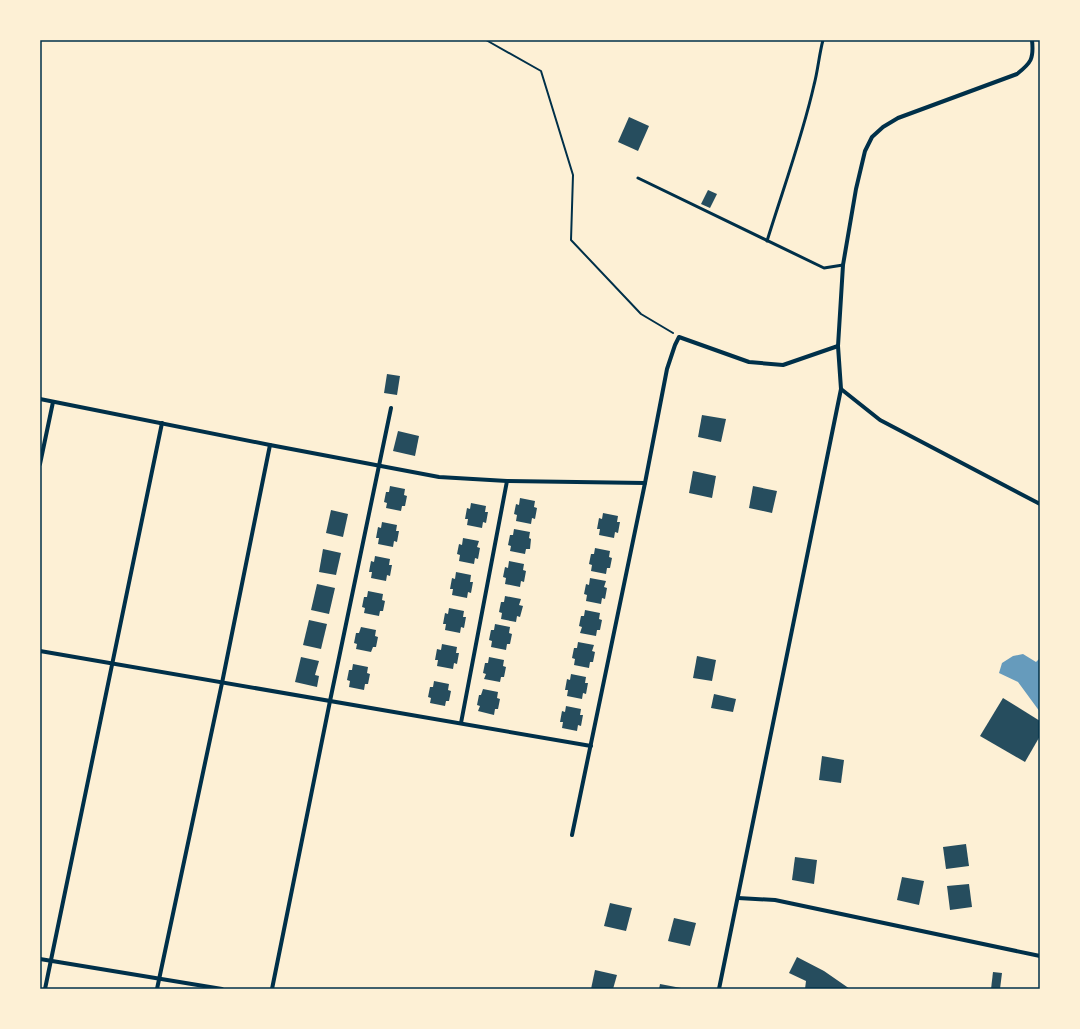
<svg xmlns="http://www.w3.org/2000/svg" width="1080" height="1029" font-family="'Open Sans',sans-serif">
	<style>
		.water { fill: #669bbc }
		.building { fill: #264d5e }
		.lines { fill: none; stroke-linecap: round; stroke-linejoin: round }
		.path { stroke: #003049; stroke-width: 2 }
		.service { stroke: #003049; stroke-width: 3 }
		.minor { stroke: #003049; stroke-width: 4 }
		.neatline { fill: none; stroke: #003049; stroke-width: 1.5 }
	</style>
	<rect width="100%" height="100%" fill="#fdf0d5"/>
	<polygon class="water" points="1023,654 1036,662 1040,658 1040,712 1018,682 999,673 1002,663 1013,656"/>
	<g class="building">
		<polygon points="629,117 649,126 638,151 618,142"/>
		<polygon points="708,190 717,194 710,208 701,204"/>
		<polygon points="387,374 400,376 397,395 384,393"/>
		<polygon points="702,415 726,419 721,442 698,437"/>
		<polygon points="398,431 419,436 415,456 393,451"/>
		<polygon points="693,471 716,476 712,498 689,493"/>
		<polygon points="390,486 405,489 404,495 407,496 405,506 402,506 401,511 386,508 387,503 384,502 386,492 389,492"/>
		<polygon points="753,486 777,491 772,513 749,508"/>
		<polygon points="520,498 535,501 534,507 537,508 535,519 532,518 531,524 516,521 517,515 514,514 516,504 519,505"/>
		<polygon points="471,503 486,506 485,512 488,512 486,523 483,522 482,528 467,525 468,519 465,519 467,508 470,509"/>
		<polygon points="331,510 348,514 343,537 326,533"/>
		<polygon points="603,513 618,516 617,522 620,522 618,533 615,532 614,538 599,535 600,529 597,529 599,518 602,519"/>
		<polygon points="382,522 397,525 396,531 399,531 397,542 394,541 393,547 378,544 379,538 376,538 378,527 381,528"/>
		<polygon points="514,529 530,532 529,538 531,539 530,549 526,549 525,554 510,551 511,546 508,545 510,535 513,535"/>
		<polygon points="463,538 479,541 477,547 480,548 478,559 475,558 474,564 459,561 460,555 457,554 459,544 462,545"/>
		<polygon points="595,548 610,551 609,557 612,558 610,568 607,568 606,574 591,571 592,565 589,564 591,554 594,554"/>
		<polygon points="323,549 341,553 336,575 319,572"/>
		<polygon points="375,556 390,559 389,565 392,565 390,576 387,575 386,581 371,578 372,572 369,572 371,561 374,562"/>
		<polygon points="509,561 524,564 523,570 526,571 524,582 521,581 520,587 505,584 506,578 503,577 505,567 508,568"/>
		<polygon points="456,572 471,575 470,582 473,582 471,593 468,592 467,598 452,595 453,589 450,589 452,578 455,579"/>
		<polygon points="590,578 606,581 604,587 607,588 605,599 602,598 601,604 586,601 587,595 584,594 586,584 589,585"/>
		<polygon points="317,584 335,588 329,614 311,610"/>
		<polygon points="368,591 383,594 382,600 385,601 383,611 380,611 379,616 364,613 365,608 362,607 364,597 367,597"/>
		<polygon points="505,596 521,599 519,605 523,606 520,617 517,616 516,622 501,619 502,613 499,612 501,602 504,602"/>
		<polygon points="449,608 464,611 463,617 466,617 464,628 461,627 460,633 445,630 446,624 443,624 445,613 448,614"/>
		<polygon points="585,610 600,613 599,619 602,620 600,630 597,630 596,636 580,633 582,627 579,626 581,616 584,616"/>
		<polygon points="309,620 327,624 321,649 303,645"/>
		<polygon points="495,624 510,627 509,633 512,634 510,644 507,644 506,650 491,647 492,641 489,640 491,630 494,630"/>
		<polygon points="361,627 376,630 375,636 378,637 376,647 373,647 371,652 356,649 357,644 354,643 356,633 359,633"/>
		<polygon points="578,642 594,645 592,651 595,652 593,662 590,662 589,668 574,665 575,659 572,658 574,648 577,648"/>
		<polygon points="442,644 457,647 456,653 459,653 457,664 454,663 453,669 437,666 438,660 435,660 437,649 441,650"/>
		<polygon points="697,656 716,660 712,681 693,678"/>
		<polygon points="301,657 319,661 315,675 319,676 317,687 295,682"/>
		<polygon points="489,657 504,660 503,666 506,667 504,677 501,677 500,682 484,679 486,674 483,673 485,663 488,663"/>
		<polygon points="353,664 368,667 367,673 370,674 368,684 365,684 364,690 349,687 350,681 347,680 349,670 352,670"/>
		<polygon points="571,674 586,677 585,683 588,683 586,694 583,693 582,699 567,696 568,690 565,690 567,679 570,680"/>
		<polygon points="434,681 449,684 448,690 451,691 449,701 446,701 445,706 430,703 431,698 428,697 430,687 433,687"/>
		<polygon points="483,689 498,692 497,698 500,699 498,709 495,709 494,715 478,711 480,706 477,705 479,695 481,695"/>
		<polygon points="714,694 736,699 733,712 711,708"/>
		<polygon points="1003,698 1040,721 1040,736 1025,762 980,736"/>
		<polygon points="566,706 581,709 580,715 583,715 581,726 578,725 577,731 562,728 563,722 560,722 562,711 565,712"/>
		<polygon points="822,756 844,760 841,783 819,780"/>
		<polygon points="966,844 969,866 946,869 943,847"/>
		<polygon points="795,857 817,860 814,884 792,880"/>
		<polygon points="902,877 924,881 919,905 897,900"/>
		<polygon points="969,884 972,907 950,910 947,886"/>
		<polygon points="610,903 632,908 626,931 604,926"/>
		<polygon points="674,918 696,923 690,946 668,941"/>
		<polygon points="797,957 824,971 850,989 824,989 822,988 822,989 805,989 806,981 789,973"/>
		<polygon points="595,970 617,975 613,989 591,989"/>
		<polygon points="993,972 1002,973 1000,989 991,989"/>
		<polygon points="660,984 681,988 681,989 659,989"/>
	</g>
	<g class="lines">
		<polyline class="path" points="486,40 541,71 573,175 571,240 641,314 673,333"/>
		<g class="service">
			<polyline points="638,178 824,268 843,265"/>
			<path d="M767 241C783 189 802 138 814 85 818 70 819 55 823 40"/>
		</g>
		<g class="minor">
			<polyline points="841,389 880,420 1040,504"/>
			<polyline points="40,399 270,445 439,477 507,481 645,483"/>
			<polyline points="40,464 53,402"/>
			<polyline points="40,651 591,746"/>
			<polyline points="461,723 507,481"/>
			<polyline points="572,835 645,483 667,369 675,345 679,337 749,362 783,365 838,346"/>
			<polyline points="738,898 775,900 1040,956"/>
			<polyline points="40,959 222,989"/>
			<polyline points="45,989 162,423"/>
			<polyline points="157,989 222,683 270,445"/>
			<polyline points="272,989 330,701 391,408"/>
			<path d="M719 989 841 389 838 346 843 265 856 189 865 151 872 137 883 127 898 118 1017 74C1031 63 1034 59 1032 40"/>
		</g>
	</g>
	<rect width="1080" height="1029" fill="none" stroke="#fdf0d5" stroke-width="82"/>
	<rect x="41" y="41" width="998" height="947" class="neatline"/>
</svg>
